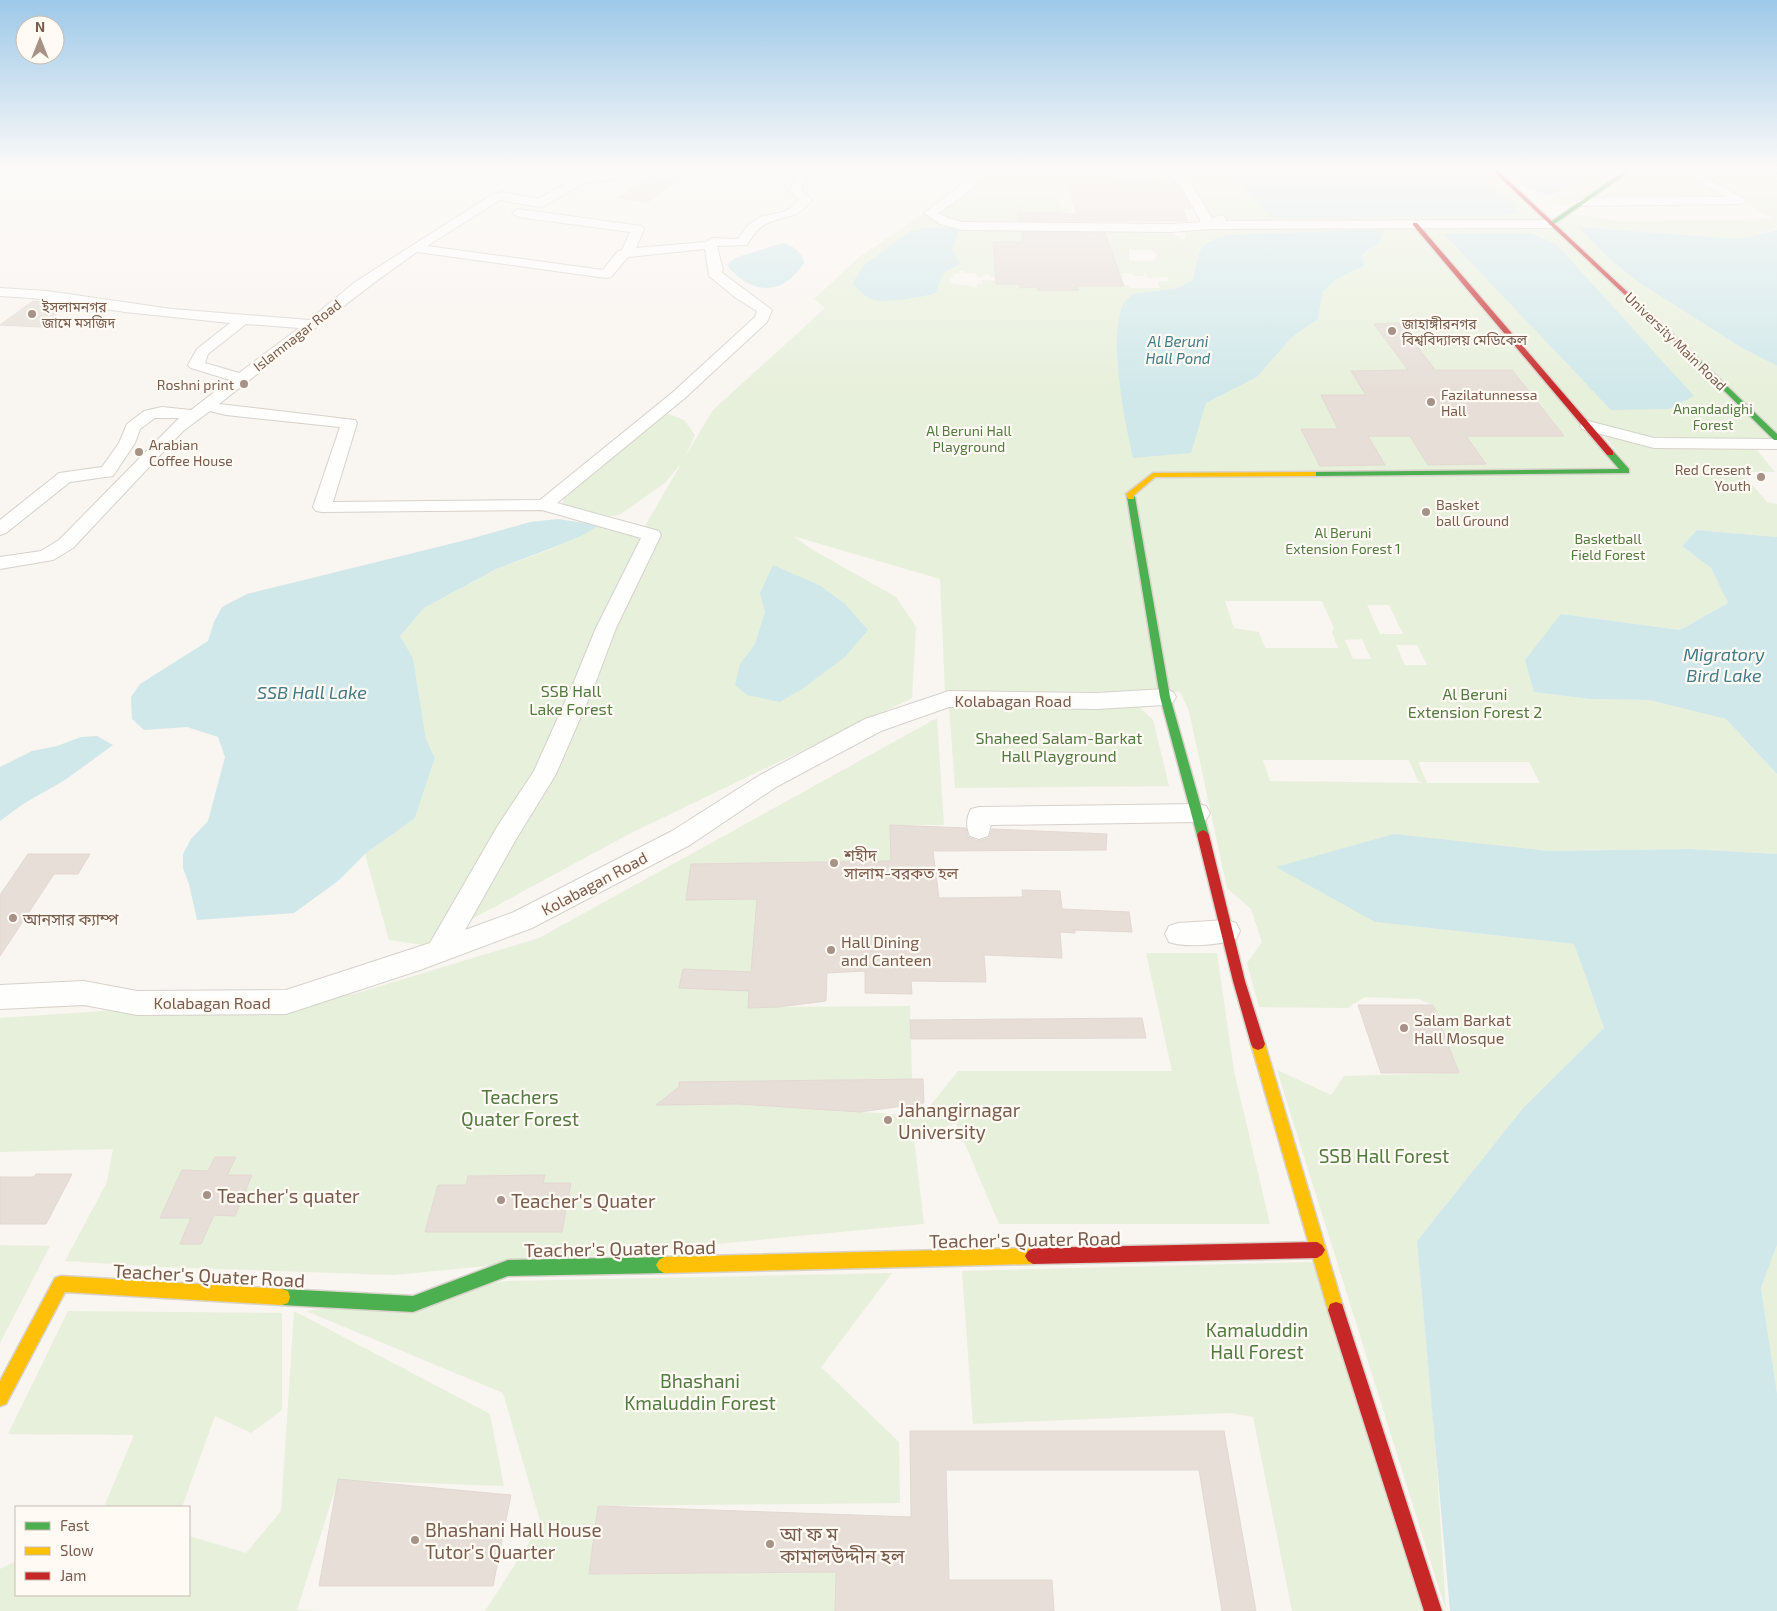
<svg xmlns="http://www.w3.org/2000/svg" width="1777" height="1611" font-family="'Exo 2','Noto Sans Bengali',sans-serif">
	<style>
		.green { fill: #e7f0db; fill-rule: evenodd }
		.water { fill: #d0e8ea }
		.building { fill: #e6ded7; stroke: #e2d8d2 }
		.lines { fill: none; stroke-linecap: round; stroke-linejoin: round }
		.street-casing { stroke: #d7d1cb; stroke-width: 2 }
		.fast-casing { stroke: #d9d2cb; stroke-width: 3 }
		.slow-casing { stroke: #d9d2cb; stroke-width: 3 }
		.jam-casing { stroke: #d9d2cb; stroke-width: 3 }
		.street { fill: #fefefd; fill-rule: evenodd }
		.fast { fill: #4caf50; fill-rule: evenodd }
		.slow { fill: #ffc107; fill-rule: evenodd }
		.jam { fill: #c62828; fill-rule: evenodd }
		.poi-dot { fill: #a69286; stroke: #fffaf3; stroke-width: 2 }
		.labels { text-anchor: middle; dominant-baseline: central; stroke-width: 4.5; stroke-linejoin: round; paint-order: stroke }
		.far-poi-label { font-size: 14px; fill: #7a5c4d; stroke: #fffaf3; text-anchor: start }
		.far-street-label { font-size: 14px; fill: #7a5c4d; stroke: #fffaf3 }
		.far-park-label { font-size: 14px; fill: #537a41; stroke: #fffaf3 }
		.far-water-label { font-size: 15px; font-style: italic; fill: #437c86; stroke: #fffaf3 }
		.park-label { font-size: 16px; fill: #537a41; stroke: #fffaf3 }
		.street-label { font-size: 16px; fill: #7a5c4d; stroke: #fffaf3 }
		.poi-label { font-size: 16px; fill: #7a5c4d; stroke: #fffaf3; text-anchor: start }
		.water-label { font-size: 18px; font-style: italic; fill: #437c86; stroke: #fffaf3 }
		.near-park-label { font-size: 19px; fill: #537a41; stroke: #fffaf3 }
		.near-poi-label { font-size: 19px; fill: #7a5c4d; stroke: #fffaf3; text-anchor: start }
		.near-street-label { font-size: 19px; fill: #7a5c4d; stroke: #fffaf3 }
	</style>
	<rect width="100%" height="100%" fill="#f9f5f0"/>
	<g class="green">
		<path d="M990 168H1223L1273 218 1499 216 1517 213 1512 202 1473 168H1490L1546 223 1551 224 1567 213 1621 221 1773 219 1706 178H1777V229L1739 239 1579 227 1611 260 1638 282 1742 348 1777 366V444L1654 443 1589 426 1634 473 1601 432 1661 447 1755 448 1775 472H1741L1767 502 1777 504V537L1697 530 1682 546 1711 568 1728 603 1680 630 1561 614 1534 692 1589 699 1649 700 1726 719 1777 774V854L1690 849 1548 851 1375 922 1574 944 1604 1028 1523 1108 1417 1241 1435 1439 1446 1611 1277 1070 1331 1095 1344 1076 1459 1073 1433 1005 1418 999 1365 997 1347 1008 1259 1007 1247 963 1262 942 1251 909 1227 888 1189 711 1180 692 945 691 940 579 793 536 813 550 896 597 916 627 912 698 629 834 424 945 389 940 365 854 415 818 435 758 426 739 413 658 400 636 424 608 496 569 552 549 599 525 641 533 682 462 665 483 619 515 610 516 562 505 565 494 666 413 684 420 695 435 685 457 713 410 825 308 814 299 858 258 923 214 941 220 930 213 985 175 1033 173H983ZM1184 182 1208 225 1175 228 1186 234 1184 241 1173 233 1171 228H1062V221L1018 213H1060L1072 209H1061L1056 195 1066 194V184ZM1384 229 1378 244 1362 254 1364 266 1337 279 1323 291 1318 319 1292 337 1257 377 1206 403 1132 294 1178 288 1193 280C1198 253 1196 243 1226 235ZM1022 240 1108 242 1112 250 993 249V242H1022ZM1129 248 1134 250H1152L1157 254 1153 261H1156L1140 262 1129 260ZM960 271H964L965 273H976L978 277H984L982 275 989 274V277L1122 274 1125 277 1123 273H1132L1134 276H1145L1143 273 1145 272 1148 278 1167 277 1169 281 1158 282 1160 288H1130L1128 285H1077L1078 290H1067L1066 287 1048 288 1049 292H1039L1037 287 1020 288 1018 281 981 280 982 283 977 284V287L950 283V277H953V274H960ZM1225 601H1322L1334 628 1332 632 1338 648H1265L1259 632 1234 628ZM1367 605H1389L1403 634H1380ZM1362 639 1371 659H1353L1345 640ZM1396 645H1417L1427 665H1405ZM1263 760H1409L1418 781 1423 783 1270 781ZM1418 762H1529L1540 783H1427Z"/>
		<polygon points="1589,168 1626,168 1569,206 1548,201"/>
		<polygon points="1642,168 1673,168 1728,198 1600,198"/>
		<polygon points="1121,703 1139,707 1153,720 1169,786 955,788 949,705"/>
		<polygon points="937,718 944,825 890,825 891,861 691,864 686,900 905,897 755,929 748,1007 910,1006 912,1079 679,1082 676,1105 739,1104 922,1116 958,1071 1172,1071 1146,953 1217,953 1234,1071 1270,1224 999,1224 956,1123 914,1138 924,1224 394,1275 162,1267 65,1261 107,1182 113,1149 0,1152 0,1018 354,994 539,938"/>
		<polygon points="0,1245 50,1246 0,1343"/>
		<polygon points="1777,1245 1777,1392 1761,1288"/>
		<polygon points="1313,1262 1422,1611 1292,1611 1253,1417 1229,1413 973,1424 962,1271"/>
		<polygon points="892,1273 821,1367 899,1442 900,1503 599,1506 589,1574 881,1571 881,1595 835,1596 835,1611 485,1611 541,1524 503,1393 306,1311 508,1281"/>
		<polygon points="68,1311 282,1313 282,1410 251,1433 215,1416 182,1507 104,1507 134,1435 8,1434"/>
		<polygon points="294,1311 490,1414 504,1486 338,1480 297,1610 320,1611 0,1611 0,1569 16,1561 16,1595 189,1595 189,1536 246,1553 281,1511"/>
	</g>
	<g class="water">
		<polygon points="1223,168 1473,168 1512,202 1518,213 1499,216 1272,218"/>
		<polygon points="1510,168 1586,168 1582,180 1549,196 1528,188 1509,173"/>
		<path d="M934 227 959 229 952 251 960 264 943 273 936 293C925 297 885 303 874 300 865 297 858 290 853 283L863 266 911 231Z"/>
		<polygon points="1578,227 1739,239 1777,230 1777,366 1742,348 1638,282 1611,260"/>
		<path d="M1385 229 1378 244 1362 254 1364 266 1337 279 1323 291 1318 319 1292 337 1257 377 1206 403 1191 453 1133 458C1125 423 1107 334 1124 303 1126 300 1130 297 1132 294L1178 288 1193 280C1199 253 1195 244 1226 235Z"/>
		<polygon points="1531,233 1557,245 1694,396 1669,409 1611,410 1444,234"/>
		<path d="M782 243C791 244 803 253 804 263 783 297 750 295 727 265L735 258Z"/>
		<polygon points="558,519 599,525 583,535 552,548 496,569 424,608 400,636 413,658 426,739 435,758 415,818 365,854 338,881 294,913 197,920 189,884 183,868 183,854 191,839 208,821 225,757 218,737 187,727 144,730 132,719 131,697 140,684 208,641 214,622 222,607 247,594 466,540 530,522"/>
		<polygon points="1697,530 1777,537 1777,774 1726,719 1649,700 1589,699 1534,692 1525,660 1561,614 1680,630 1728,603 1711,568 1682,546"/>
		<polygon points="773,565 821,586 845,604 868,630 846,656 805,687 780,702 747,695 735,685 740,664 755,644 765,612 760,593"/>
		<polygon points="97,736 113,745 65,780 23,804 0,821 0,767 32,751 57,746 81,737"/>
		<polygon points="1394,834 1548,851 1690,849 1777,854 1777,1245 1761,1288 1777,1393 1777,1611 1450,1611 1417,1241 1523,1108 1604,1028 1574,944 1375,922 1276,867"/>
	</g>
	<g class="building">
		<polygon points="662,168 695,168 647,202 618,198"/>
		<polygon points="1103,168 1155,168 1162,183 1175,183 1179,185 1191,208 1182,208 1188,221 1019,221 1018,213 1077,213 1066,184 1108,184"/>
		<polygon points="1022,232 1105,233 1124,286 1077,286 1079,290 1038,291 1037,287 1020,288 1019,284 996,284 993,242 1022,242"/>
		<polygon points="33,301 68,305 40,327 0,325"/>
		<polygon points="1400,323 1435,370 1512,370 1564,436 1466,436 1486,464 1428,465 1410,436 1368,436 1385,465 1320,466 1301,429 1338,429 1321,395 1366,395 1351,371 1408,370 1374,324"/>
		<polygon points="890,825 966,828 968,837 978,841 989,838 992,829 1107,834 1106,850 933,851 939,898 1023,897 1022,890 1060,891 1062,909 1129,912 1132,932 1075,930 1075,933 1060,932 1062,958 984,955 986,982 911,981 912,994 865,993 865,971 827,973 826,1001 778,1007 748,1008 749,991 679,988 683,969 751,972 757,899 686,900 691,864 891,861"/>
		<polygon points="28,854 90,854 78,874 54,874 0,956 0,895"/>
		<polygon points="1358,1005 1433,1005 1459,1073 1381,1073"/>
		<polygon points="1142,1018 1146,1038 911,1039 910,1020"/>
		<polygon points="923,1079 924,1103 860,1112 739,1104 656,1105 679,1087 679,1082"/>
		<polygon points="215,1157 236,1157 227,1175 252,1175 235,1216 214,1215 201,1244 180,1244 191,1218 160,1218 182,1170 208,1171"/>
		<polygon points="36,1174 72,1174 46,1224 0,1224 0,1177 34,1177"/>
		<polygon points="545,1175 543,1183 571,1183 562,1232 425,1232 438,1185 466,1185 468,1176"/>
		<polygon points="910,1431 1224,1431 1256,1611 1222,1611 1199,1470 946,1470 949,1580 1052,1580 1054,1611 835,1611 836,1572 589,1574 598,1506 911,1517"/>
		<polygon points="338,1479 511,1495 493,1586 319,1586"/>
	</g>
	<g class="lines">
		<defs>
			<g id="street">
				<polygon points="13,168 28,168 26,170 0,179 0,172"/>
				<path d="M619 168H632L613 180 584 183 544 206 540 207 500 200 427 246 603 270 618 251 622 250 630 232 518 217 512 213 518 209 642 226 644 229 636 248 706 242 712 238 738 239 748 225 760 217 786 211 799 200 789 190 802 168H813L801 189 812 200C796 220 788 214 768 223 758 227 753 236 747 245L717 246 723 270 721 272 772 310 767 322 685 398 557 503 659 531 661 535 616 628 595 684 556 774 515 841 465 930 514 912 672 831 760 775 865 719 940 694 948 691 1097 693 1165 689 1173 692 1176 697 1173 702 1165 705 1097 709 949 707 881 731 776 787 690 845 532 928 420 970 286 1014 137 1015 84 1005 0 1009V985L84 981 137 991 286 990 430 943 497 827 534 771 573 684 596 628 641 538 542 510 322 512 316 511 313 507 340 427 226 415 210 411 183 431 73 548 53 560 0 569V557L41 551 59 540 179 418H155L140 429 135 443 113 476 70 482 6 533 0 535V520L59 473 102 467 119 443 127 424 144 411 162 407 191 410 230 380 191 368 188 365 197 349 230 323 125 312 32 298 0 296V288L47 291 172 309 309 320 355 282 493 194 503 192 538 199 577 178 606 175ZM705 249 709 276 736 298 757 311 755 317 673 392 540 500 333 502 357 423 355 420 219 404C285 353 349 299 417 252L606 278 611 277 628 257ZM246 324 299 328 239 373 205 363 208 354Z"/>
				<polygon points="959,168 984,168 989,173 962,197 938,213 948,218 962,222 1171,224 1201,222 1180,184 1167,175 1163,168 1174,168 1176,171 1189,180 1212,219 1220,215 1224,216 1226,219 1225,221 1551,220 1557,224 1551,228 1209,229 1171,232 962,230 940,224 924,213 976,173 960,170"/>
				<polygon points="1675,168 1689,168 1747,200 1741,204 1583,206 1577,202 1583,198 1726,197"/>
				<polygon points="1588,421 1654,438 1777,439 1777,449 1654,448 1582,429 1580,426 1582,423"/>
				<path d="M1198 804 1206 806 1210 813 1206 820 1198 822 991 825 988 836 979 839 970 836C966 827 966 818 971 809L979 807Z"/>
				<path d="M1227 920 1236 923 1240 931 1236 939C1220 945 1185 948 1169 942L1165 934 1169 926 1178 923Z"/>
			</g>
			<g id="fast">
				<polygon points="1629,168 1635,168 1553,225 1549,225 1549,223"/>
				<polygon points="1679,344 1683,344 1777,434 1777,440 1774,440 1679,346"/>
				<polygon points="1607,451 1613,451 1629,469 1629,473 1313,476 1309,474 1313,472 1619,469 1607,455"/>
				<polygon points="1131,494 1135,497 1170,697 1209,835 1207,838 1199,838 1197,835 1160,697 1127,497"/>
				<polygon points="664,1257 669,1260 672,1265 669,1270 664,1273 508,1276 413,1312 282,1305 276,1303 274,1297 276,1291 282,1289 413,1296 508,1260"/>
			</g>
			<g id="slow">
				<polygon points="1313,472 1316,472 1316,476 1155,477 1134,495 1134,499 1128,499 1126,494 1153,473"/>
				<polygon points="1258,1038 1263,1040 1265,1044 1344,1310 1342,1316 1336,1318 1330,1316 1328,1310 1251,1044 1253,1040"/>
				<polygon points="1033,1248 1038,1251 1041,1256 1038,1261 1033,1264 664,1273 659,1270 656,1265 659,1260 664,1257"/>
				<polygon points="61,1276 282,1289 288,1291 290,1297 288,1303 282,1305 65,1292 6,1404 0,1406 0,1381 55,1278"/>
			</g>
			<g id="jam">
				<polygon points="1490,168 1495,168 1683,344 1683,346 1679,346"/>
				<polygon points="1413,223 1417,223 1613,451 1613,455 1607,455 1413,225"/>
				<polygon points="1203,830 1207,832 1209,835 1245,981 1265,1044 1263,1048 1258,1050 1253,1048 1251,1044 1233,981 1197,835 1199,832"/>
				<polygon points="1317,1242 1322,1245 1325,1250 1322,1255 1317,1258 1033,1264 1028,1261 1025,1256 1028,1251 1033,1248"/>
				<polygon points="1336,1302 1342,1304 1344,1310 1442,1611 1424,1611 1328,1310 1330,1304"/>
			</g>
		</defs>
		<use href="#street" class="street-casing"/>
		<use href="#fast" class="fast-casing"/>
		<use href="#slow" class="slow-casing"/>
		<use href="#jam" class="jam-casing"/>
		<use href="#street" class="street"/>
		<use href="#fast" class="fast"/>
		<use href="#slow" class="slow"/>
		<use href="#jam" class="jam"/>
	</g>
	<linearGradient id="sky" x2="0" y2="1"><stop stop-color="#9ec9e9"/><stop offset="0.43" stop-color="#fcfaf8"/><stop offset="1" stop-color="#fcfaf8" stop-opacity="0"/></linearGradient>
	<rect width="1777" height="393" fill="url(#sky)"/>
	<g class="poi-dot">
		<circle cx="32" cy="314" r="5"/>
		<circle cx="1392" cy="331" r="5"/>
		<circle cx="244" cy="384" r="5"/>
		<circle cx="1431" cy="402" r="5"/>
		<circle cx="139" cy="452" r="5"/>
		<circle cx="1761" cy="477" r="5"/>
		<circle cx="1426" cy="512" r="5"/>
		<circle cx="834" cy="863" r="5"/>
		<circle cx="13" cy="918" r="5"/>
		<circle cx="831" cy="950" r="5"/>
		<circle cx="1404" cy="1028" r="5"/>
		<circle cx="888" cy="1120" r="5"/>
		<circle cx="207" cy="1195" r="5"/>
		<circle cx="501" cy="1200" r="5"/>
		<circle cx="415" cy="1540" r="5"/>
		<circle cx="770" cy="1544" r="5"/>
	</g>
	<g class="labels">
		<g class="far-poi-label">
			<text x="42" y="306">ইসলামনগর<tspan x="42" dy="16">জামে মসজিদ</tspan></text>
			<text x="1402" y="323">জাহাঙ্গীরনগর<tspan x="1402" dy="16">বিশ্ববিদ্যালয় মেডিকেল</tspan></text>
			<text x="234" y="384" text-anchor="end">Roshni print</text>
			<text x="1441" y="394">Fazilatunnessa<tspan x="1441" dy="16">Hall</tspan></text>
			<text x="149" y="444">Arabian<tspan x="149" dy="16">Coffee House</tspan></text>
			<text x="1751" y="469" text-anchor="end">Red Cresent<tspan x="1751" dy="16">Youth</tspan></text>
			<text x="1436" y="504">Basket<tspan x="1436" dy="16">ball Ground</tspan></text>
		</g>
		<g class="far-street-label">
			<text transform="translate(297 335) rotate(-38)">Islamnagar Road</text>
			<text transform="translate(1676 341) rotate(44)">University Main Road</text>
		</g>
		<g class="far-park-label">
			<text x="1713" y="408">Anandadighi<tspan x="1713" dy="16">Forest</tspan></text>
			<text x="969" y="430">Al Beruni Hall<tspan x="969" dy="16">Playground</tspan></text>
			<text x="1343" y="532">Al Beruni<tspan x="1343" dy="16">Extension Forest 1</tspan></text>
			<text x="1608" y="538">Basketball<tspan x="1608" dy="16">Field Forest</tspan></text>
		</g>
		<g class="far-water-label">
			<text x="1178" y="341">Al Beruni<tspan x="1178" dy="17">Hall Pond</tspan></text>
		</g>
		<g class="park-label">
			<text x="571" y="690">SSB Hall<tspan x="571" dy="18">Lake Forest</tspan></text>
			<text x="1475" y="693">Al Beruni<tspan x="1475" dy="18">Extension Forest 2</tspan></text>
			<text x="1059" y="737">Shaheed Salam-Barkat<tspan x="1059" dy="18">Hall Playground</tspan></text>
		</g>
		<g class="street-label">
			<text x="1013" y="700">Kolabagan Road</text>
			<text transform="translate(594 883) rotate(-28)">Kolabagan Road</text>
			<text x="212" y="1002">Kolabagan Road</text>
		</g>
		<g class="poi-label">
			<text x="844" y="854">শহীদ<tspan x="844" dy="18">সালাম-বরকত হল</tspan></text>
			<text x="23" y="918">আনসার ক্যাম্প</text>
			<text x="841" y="941">Hall Dining<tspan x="841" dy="18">and Canteen</tspan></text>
			<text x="1414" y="1019">Salam Barkat<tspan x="1414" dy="18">Hall Mosque</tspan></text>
		</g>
		<g class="water-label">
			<text x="1724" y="654">Migratory<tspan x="1724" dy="21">Bird Lake</tspan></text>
			<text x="312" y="692">SSB Hall Lake</text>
		</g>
		<g class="near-park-label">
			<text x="520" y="1096">Teachers<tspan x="520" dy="22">Quater Forest</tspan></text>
			<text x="1384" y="1155">SSB Hall Forest</text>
			<text x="1257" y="1329">Kamaluddin<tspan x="1257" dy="22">Hall Forest</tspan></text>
			<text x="700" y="1380">Bhashani<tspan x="700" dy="22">Kmaluddin Forest</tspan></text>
		</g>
		<g class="near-poi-label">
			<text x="898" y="1109">Jahangirnagar<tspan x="898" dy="22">University</tspan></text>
			<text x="217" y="1195">Teacher's quater</text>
			<text x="511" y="1200">Teacher's Quater</text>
			<text x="425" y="1529">Bhashani Hall House<tspan x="425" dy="22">Tutor's Quarter</tspan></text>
			<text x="780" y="1533">আ ফ ম<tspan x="780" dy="22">কামালউদ্দীন হল</tspan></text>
		</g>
		<g class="near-street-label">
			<text transform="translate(1025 1239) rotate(-1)">Teacher's Quater Road</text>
			<text transform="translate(620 1248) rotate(-1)">Teacher's Quater Road</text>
			<text transform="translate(209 1275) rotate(3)">Teacher's Quater Road</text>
		</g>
	</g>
	<rect x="15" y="1506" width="175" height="90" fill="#fffaf3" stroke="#cabbb1"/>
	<rect x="25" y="1522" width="25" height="8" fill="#4caf50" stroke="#cabbb1"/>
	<text x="60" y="1531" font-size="15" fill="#7a5c4d">Fast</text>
	<rect x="25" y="1547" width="25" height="8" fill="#ffc107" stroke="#cabbb1"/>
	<text x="60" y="1556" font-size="15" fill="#7a5c4d">Slow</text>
	<rect x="25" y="1572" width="25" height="8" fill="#c62828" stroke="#cabbb1"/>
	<text x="60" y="1581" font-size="15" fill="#7a5c4d">Jam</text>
	<g transform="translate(40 40)"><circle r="24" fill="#fffaf3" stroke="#cabbb1"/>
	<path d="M0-4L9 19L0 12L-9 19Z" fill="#a69286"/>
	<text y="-8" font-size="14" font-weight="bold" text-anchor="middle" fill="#7a5c4d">N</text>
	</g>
</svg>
